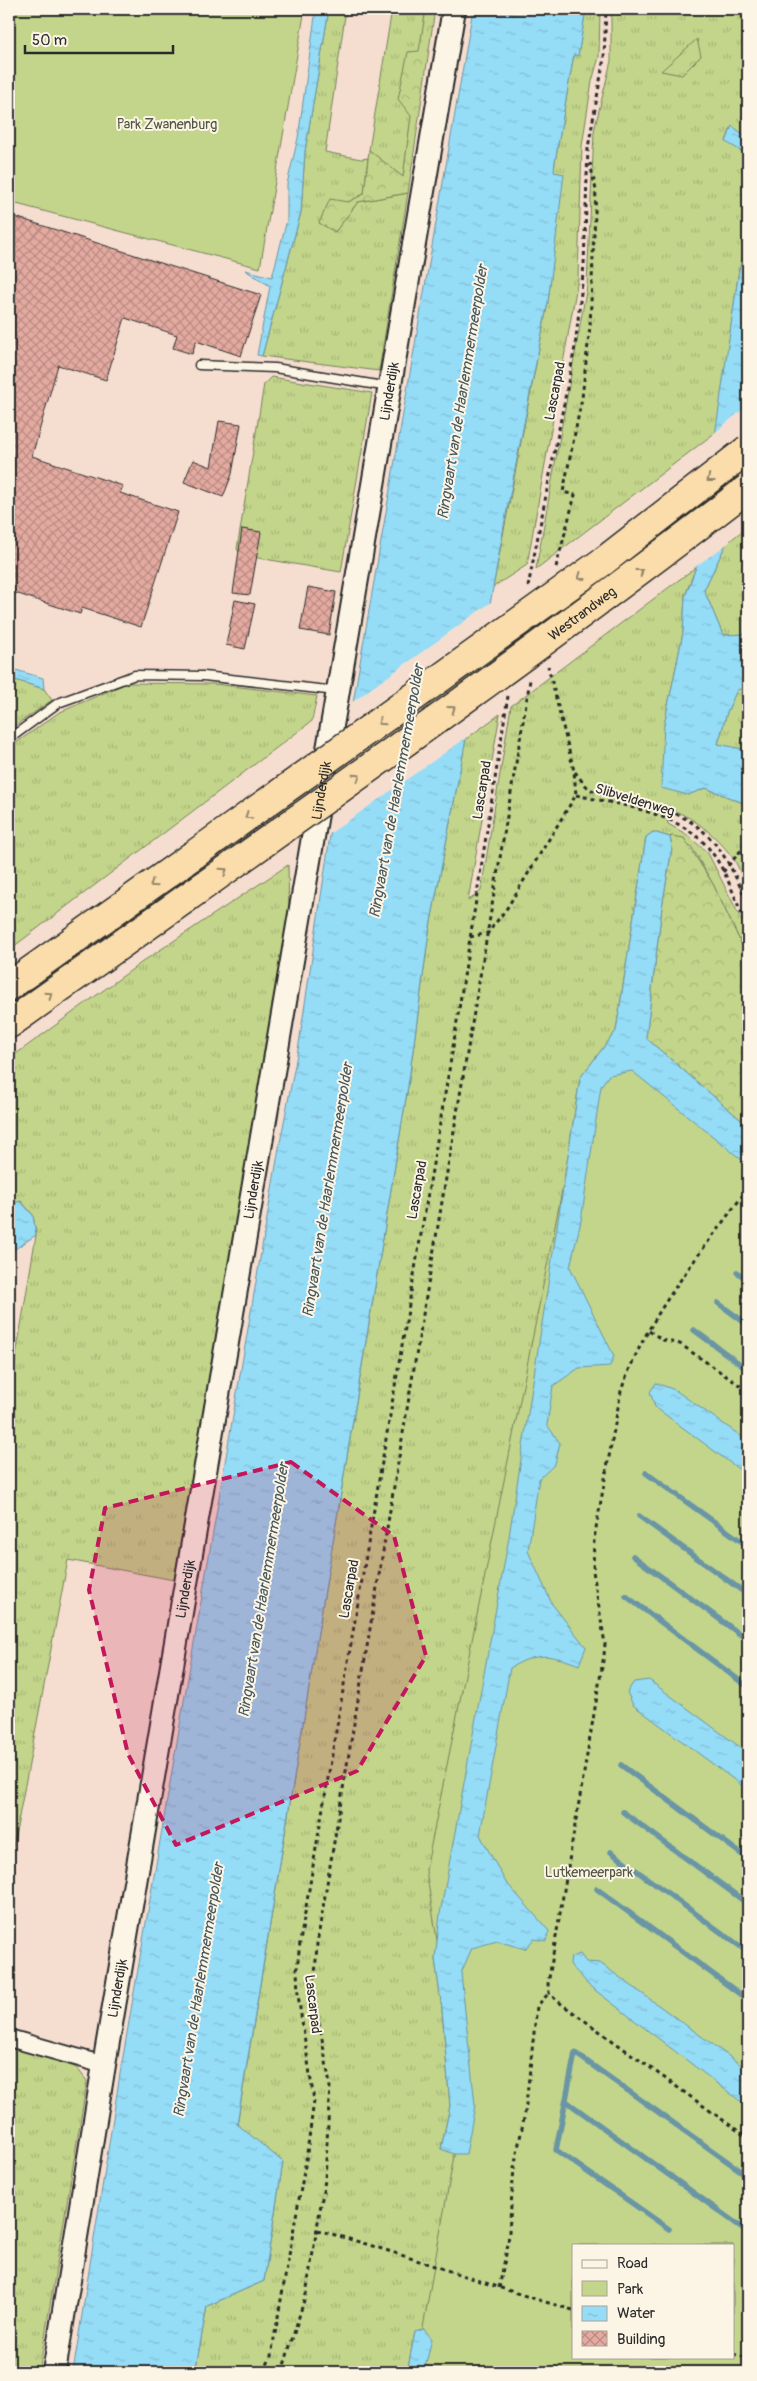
<svg xmlns="http://www.w3.org/2000/svg" width="757" height="2381" font-family="Pangolin,sans-serif">
	<style>
		.grass { fill: url(#grass-tufts); stroke: #76805a; fill-rule: evenodd }
		.forest { fill: url(#forest-crowns); stroke: #76805a }
		.park { fill: #c2d58a; stroke: #76805a; fill-rule: evenodd }
		.water { fill: url(#water-ripples); stroke: #6b95a5 }
		.pier { fill: #f5ded0 }
		.lines { fill: none; stroke-linecap: round; stroke-linejoin: round }
		.stream { stroke: #6b95a5; stroke-width: 5.5 }
		.building { fill: url(#building-cross-hatch); stroke: #2b2b2b }
		.lane-casing { stroke: #2b2b2b; stroke-width: 11 }
		.street-casing { stroke: #2b2b2b; stroke-width: 20 }
		.secondary-casing { stroke: #2b2b2b; stroke-width: 26 }
		.highway-casing { stroke: #2b2b2b; stroke-width: 31 }
		.path { stroke: #2b2b2b; stroke-width: 3; stroke-dasharray: 4 4; stroke-linecap: butt }
		.lane { stroke: #fcf5e5; stroke-width: 8 }
		.street { stroke: #fcf5e5; stroke-width: 16 }
		.secondary { stroke: #fcf5e5; stroke-width: 22 }
		.highway { stroke: #faddab; stroke-width: 28 }
		.highway-bridge-casing { stroke: #2b2b2b; stroke-width: 31; stroke-linecap: butt }
		.highway-bridge { stroke: #faddab; stroke-width: 28 }
		.oneway { stroke: #92846b }
		.marked { fill: #c2185b; fill-opacity: 0.2; stroke: #c2185b; stroke-width: 4; stroke-dasharray: 10 6; stroke-linejoin: round }
		.labels { text-anchor: middle; dominant-baseline: central; stroke-width: 4; stroke-linejoin: round; paint-order: stroke }
		.park-label { font-size: 14px; fill: #515643; stroke: #fcf5e5 }
		.street-label { font-size: 14px; fill: #2b2b2b; stroke: #fcf5e5 }
		.water-label { font-size: 15px; font-style: italic; fill: #46575e; stroke: #fcf5e5 }
	</style>
	<defs>
		<pattern id="grass-tufts" width="24" height="20" patternUnits="userSpaceOnUse" patternTransform="scale(1.25)"><rect width="24" height="20" fill="#c2d58a"/><path d="M3 7l-1-3M5 7V3M7 7l1-3M15 17l-1-3M17 17v-4M19 17l1-3" fill="none" stroke="#a7b777"/></pattern>
		<pattern id="forest-crowns" width="20" height="18" patternUnits="userSpaceOnUse" patternTransform="scale(1.25)"><rect width="20" height="18" fill="#c2d58a"/><path d="M2 6a3 3 0 1 1 6 0M12 15a3 3 0 1 1 6 0" fill="none" stroke="#a7b777"/></pattern>
		<pattern id="water-ripples" width="26" height="14" patternUnits="userSpaceOnUse" patternTransform="scale(1.25)"><rect width="26" height="14" fill="#95dcf7"/><path d="M2 4q2-2 4 0t4 0M15 11q2-2 4 0t4 0" fill="none" stroke="#81bdd4"/></pattern>
		<pattern id="building-cross-hatch" width="8" height="8" patternUnits="userSpaceOnUse" patternTransform="scale(1.25)"><rect width="8" height="8" fill="#e4aaa0"/><path d="M0 0l8 8M0 8l8-8" fill="none" stroke="#b98b83"/></pattern>
	</defs>
	<rect width="100%" height="100%" fill="#f5ded0"/>
	<filter id="ink" filterUnits="userSpaceOnUse"><feTurbulence type="fractalNoise" baseFrequency=".02" numOctaves="2"/><feDisplacementMap in="SourceGraphic" scale="10" xChannelSelector="R" yChannelSelector="G"/><feConvolveMatrix kernelMatrix="1 2 1 2 8 2 1 2 1" color-interpolation-filters="sRGB"/></filter>
	<g filter="url(#ink)">
		<g class="grass">
			<polygon points="329,9 346,9 325,152 361,159 368,158 364,194 348,202 335,232 358,202 408,193 379,371 262,356 301,212 305,151"/>
			<polygon points="392,9 426,9 403,178 369,150"/>
			<polygon points="586,9 600,9 599,57 592,81 582,146 578,279 527,565 493,587 548,302 563,175 554,172 555,162 574,54 578,55"/>
			<polygon points="611,9 748,9 748,138 732,126 726,141 748,155 748,241 739,270 716,432 536,569 587,286 594,131 611,61"/>
			<polygon points="271,377 372,393 341,572 241,555 237,549 264,384"/>
			<polygon points="748,526 748,634 723,635 704,590 726,544"/>
			<path d="M696 567 685 596 683 633 664 725 687 795 706 788 748 805V894C744 884 741 871 735 861 718 837 693 815 665 808L668 824 686 834 708 853 748 933V958L713 884 691 846 672 836 670 837 653 832 646 837 616 1031 580 1078 508 1543 435 1959 442 2009 450 2106 441 2149 748 1493V2372H581L415 2332 407 2372H195L207 2306 264 2281 283 2162 237 2125 409 1080 429 932 466 739 500 714 468 901 481 891 511 706ZM573 2245H733V2357H573Z"/>
			<polygon points="9,678 44,689 52,700 9,730"/>
			<polygon points="127,683 214,684 317,696 312,721 9,950 9,748 58,713"/>
			<polygon points="748,687 748,780 743,750 718,744 727,712 737,689"/>
			<polygon points="288,865 289,916 174,1580 68,1560 9,1869 9,1398 36,1235 33,1215 21,1201 9,1205 9,1059 145,960"/>
			<polygon points="9,2043 77,2068 87,2081 39,2372 9,2372"/>
		</g>
		<g class="forest">
			<polygon points="426,9 435,9 408,193 358,202 335,232 319,223 330,199 348,202 364,194 369,150 403,177 411,116 398,99 408,52 419,51"/>
			<polygon points="697,39 701,56 682,75 661,71"/>
			<polygon points="672,836 684,838 713,884 748,958 748,1126 646,1038 662,907 672,848 670,837"/>
		</g>
		<g class="park">
			<polygon points="9,9 305,9 260,268 9,202"/>
			<path d="M616 1058 748 1146V2372H415L463 2106 426 1870 584 1081ZM573 2245H733V2357H573Z"/>
		</g>
		<g class="water">
			<polygon points="316,9 329,9 305,151 301,212 262,356 257,355 270,286 245,270 272,277 287,220 287,184 298,138"/>
			<polygon points="473,9 586,9 578,56 574,54 555,162 554,172 564,174 548,302 506,515 466,739 429,932 409,1080 237,2124 283,2162 264,2281 207,2306 195,2372 73,2372 120,2074 279,1148 299,1044 330,836"/>
			<polygon points="732,126 748,138 748,155 726,142"/>
			<polygon points="748,241 748,441 726,544 704,590 723,635 748,634 748,687 737,690 727,712 718,744 743,749 748,780 748,805 706,788 688,795 661,788 664,725 683,633 685,597 696,567 739,270"/>
			<polygon points="9,668 43,678 44,689 9,678"/>
			<path d="M653 832 670 837 672 848 662 907 646 1038 748 1126V1159L742 1160 632 1071 609 1075 601 1086 581 1221 570 1267 614 1356 610 1366 579 1368 553 1386 547 1425 560 1443 555 1464 539 1479 528 1551 552 1604 586 1647 579 1665C551 1654 536 1652 510 1668L480 1835 505 1881 549 1931 546 1941 534 1939 525 1949 497 1941 472 1948 461 1973 475 2105 466 2154H454L441 2149 450 2106 442 2009 435 1959 440 1914 508 1543 580 1078 616 1031 646 837Z"/>
			<polygon points="20,1201 33,1215 36,1235 9,1253 9,1205"/>
			<polygon points="656,1383 675,1390 748,1441 748,1476 655,1407 650,1392"/>
			<polygon points="649,1680 748,1753 748,1790 633,1705 627,1692 634,1682"/>
			<path d="M580 1954 586 1962 600 1963 748 2070V2107L587 1984C582 1975 575 1972 570 1964L571 1957Z"/>
			<polygon points="424,2329 432,2339 424,2372 407,2372 415,2332"/>
		</g>
		<g class="pier">
			<polygon points="748,405 748,453 730,542 692,569 713,434"/>
			<polygon points="494,600 470,735 328,835 351,703"/>
		</g>
		<g class="lines">
			<g class="stream">
				<polyline points="737,1272 748,1280"/>
				<polyline points="718,1303 748,1325"/>
				<polyline points="694,1330 748,1370"/>
				<polyline points="646,1473 748,1546"/>
				<polyline points="639,1516 748,1595"/>
				<polyline points="633,1556 748,1640"/>
				<polyline points="626,1596 748,1687"/>
				<polyline points="621,1765 748,1859"/>
				<polyline points="623,1812 748,1904"/>
				<polyline points="611,1852 748,1952"/>
				<polyline points="597,1889 748,2000"/>
				<polyline points="566,2101 748,2232"/>
				<polyline points="669,2229 556,2150 575,2053 748,2176"/>
			</g>
		</g>
		<g class="building">
			<polygon points="9,215 261,295 241,356 196,341 192,354 173,348 177,335 125,318 106,380 58,365 32,456 123,486 120,493 178,512 141,627 82,608 80,614 9,591"/>
			<polygon points="219,421 241,424 232,474 223,497 184,482 193,460 211,467"/>
			<polygon points="242,529 261,532 250,595 233,593"/>
			<polygon points="308,587 336,592 329,635 300,630"/>
			<polygon points="235,600 255,604 245,649 226,645"/>
		</g>
		<g class="lines">
			<defs>
				<g id="lane">
					<polyline points="199,365 275,368 389,387"/>
					<polyline points="9,739 58,703 135,675 204,676 336,691"/>
				</g>
				<polyline id="street" points="9,2038 104,2065"/>
				<g id="secondary">
					<path id="s1" d="M54 2372 104 2065 454 9"/>
				</g>
				<g id="highway">
					<polyline points="9,986 192,856"/>
					<polyline points="9,1024 185,899"/>
				</g>
			</defs>
			<use href="#lane" class="lane-casing"/>
			<use href="#street" class="street-casing"/>
			<use href="#secondary" class="secondary-casing"/>
			<use href="#highway" class="highway-casing"/>
			<g class="path">
				<polyline points="556,567 575,495 563,492 582,398 590,326 596,190 590,163"/>
				<polyline points="528,587 575,347 584,265 588,148 604,58 606,9"/>
				<path d="M575 772C579 777 584 785 590 789 599 795 627 798 639 801 705 818 722 844 748 904"/>
				<path d="M576 795C619 805 674 811 706 845 727 869 736 902 748 930"/>
				<polyline points="723,872 748,842"/>
				<polyline points="470,937 488,933 507,908 576,795 574,771 548,666"/>
				<path d="M748 1188C702 1252 647 1315 621 1391L594 1539 593 1571 605 1644 604 1655 548 1984 549 1993 556 2000 748 2138"/>
				<polyline points="649,1331 663,1340 680,1344 748,1391"/>
				<path d="M317 2230C404 2253 487 2286 573 2310"/>
				<polyline points="499,2288 508,2244 514,2168 525,2113 537,2006 549,1993"/>
				<polyline points="733,2354 748,2358"/>
				<polyline points="264,2372 271,2356 306,2160 314,2101 298,1995 297,1969 300,1942 453,1047 508,696"/>
				<polyline points="282,2372 306,2294 325,2180 330,2085 314,1993 317,1943 530,680"/>
			</g>
			<use href="#lane" class="lane"/>
			<use href="#street" class="street"/>
			<use href="#secondary" class="secondary"/>
			<use href="#highway" class="highway"/>
			<defs>
				<g id="highway-bridge">
					<polyline points="192,856 605,560 748,449"/>
					<path id="s2" d="M185 899C374 765 564 630 748 488"/>
				</g>
			</defs>
			<use href="#highway-bridge" class="highway-bridge-casing"/>
			<use href="#highway-bridge" class="highway-bridge"/>
		</g>
		<defs><path id="oneway-chevron" d="M-2-3.5L2.5 0L-2 3.5" fill="none" stroke-width="1.6" stroke-linecap="round" stroke-linejoin="round" transform="scale(1.25)"/></defs>
		<g class="oneway">
			<use href="#oneway-chevron" transform="translate(710 479) rotate(142)"/>
			<use href="#oneway-chevron" transform="translate(640 572) rotate(-37)"/>
			<use href="#oneway-chevron" transform="translate(581 577) rotate(144)"/>
			<use href="#oneway-chevron" transform="translate(452 709) rotate(-36)"/>
			<use href="#oneway-chevron" transform="translate(381 722) rotate(145)"/>
			<use href="#oneway-chevron" transform="translate(357 777) rotate(-35)"/>
			<use href="#oneway-chevron" transform="translate(248 816) rotate(145)"/>
			<use href="#oneway-chevron" transform="translate(224 871) rotate(-35)"/>
			<use href="#oneway-chevron" transform="translate(153 884) rotate(145)"/>
			<use href="#oneway-chevron" transform="translate(49 995) rotate(-35)"/>
		</g>
	</g>
	<path class="marked" d="M291 1462 394 1536 426 1656 357 1771 176 1845 128 1754 89 1590 105 1508Z"/>
	<g class="labels">
		<g class="park-label">
			<text x="167" y="124">Park Zwanenburg</text>
			<text x="589" y="1872">Lutkemeerpark</text>
		</g>
		<g class="street-label">
			<text transform="translate(555 391) rotate(-79)">Lascarpad</text>
			<text stroke="none"><textPath href="#s1" startOffset="2009">Lijnderdijk</textPath></text>
			<text stroke="none"><textPath href="#s2" startOffset="489">Westrandweg</textPath></text>
			<text transform="translate(482 790) rotate(-81)">Lascarpad</text>
			<text stroke="none"><textPath href="#s1" startOffset="1604">Lijnderdijk</textPath></text>
			<text transform="translate(635 800) rotate(17)">Slibveldenweg</text>
			<text transform="translate(417 1190) rotate(-80)">Lascarpad</text>
			<text stroke="none"><textPath href="#s1" startOffset="1199">Lijnderdijk</textPath></text>
			<text transform="translate(349 1589) rotate(-80)">Lascarpad</text>
			<text stroke="none"><textPath href="#s1" startOffset="794">Lijnderdijk</textPath></text>
			<text stroke="none"><textPath href="#s1" startOffset="389">Lijnderdijk</textPath></text>
			<text transform="translate(313 2004) rotate(83)">Lascarpad</text>
		</g>
		<g class="water-label">
			<text transform="translate(463 392) rotate(-81)">Ringvaart van de Haarlemmermeerpolder</text>
			<text transform="translate(397 791) rotate(-80)">Ringvaart van de Haarlemmermeerpolder</text>
			<text transform="translate(328 1190) rotate(-81)">Ringvaart van de Haarlemmermeerpolder</text>
			<text transform="translate(264 1590) rotate(-81)">Ringvaart van de Haarlemmermeerpolder</text>
			<text transform="translate(199 1990) rotate(-81)">Ringvaart van de Haarlemmermeerpolder</text>
		</g>
	</g>
	<rect width="757" height="2381" fill="none" stroke="#fcf5e5" stroke-width="30"/>
	<rect x="15" y="15" width="727" height="2351" fill="none" stroke="#2b2b2b" stroke-width="2" filter="url(#ink)"/>
	<rect x="572" y="2244" width="162" height="115" fill="#fcf5e5" stroke="#a8a49b"/>
	<rect x="582" y="2260" width="25" height="8" fill="#fcf5e5" stroke="#a8a49b"/>
	<text x="617" y="2268" font-size="15" fill="#2b2b2b">Road</text>
	<rect x="582" y="2281" width="25" height="15" fill="#c2d58a" stroke="#a8a49b"/>
	<text x="617" y="2294" font-size="15" fill="#2b2b2b">Park</text>
	<rect x="582" y="2306" width="25" height="15" fill="url(#water-ripples)" stroke="#a8a49b"/>
	<text x="617" y="2318" font-size="15" fill="#2b2b2b">Water</text>
	<rect x="582" y="2331" width="25" height="15" fill="url(#building-cross-hatch)" stroke="#a8a49b"/>
	<text x="617" y="2344" font-size="15" fill="#2b2b2b">Building</text>
	<path d="M25 45v8h148v-8" fill="none" stroke="#2b2b2b" stroke-width="2.5"/>
	<text x="32" y="45" font-size="15" fill="#2b2b2b" stroke="#fcf5e5" stroke-width="4" paint-order="stroke">50 m</text>
</svg>
